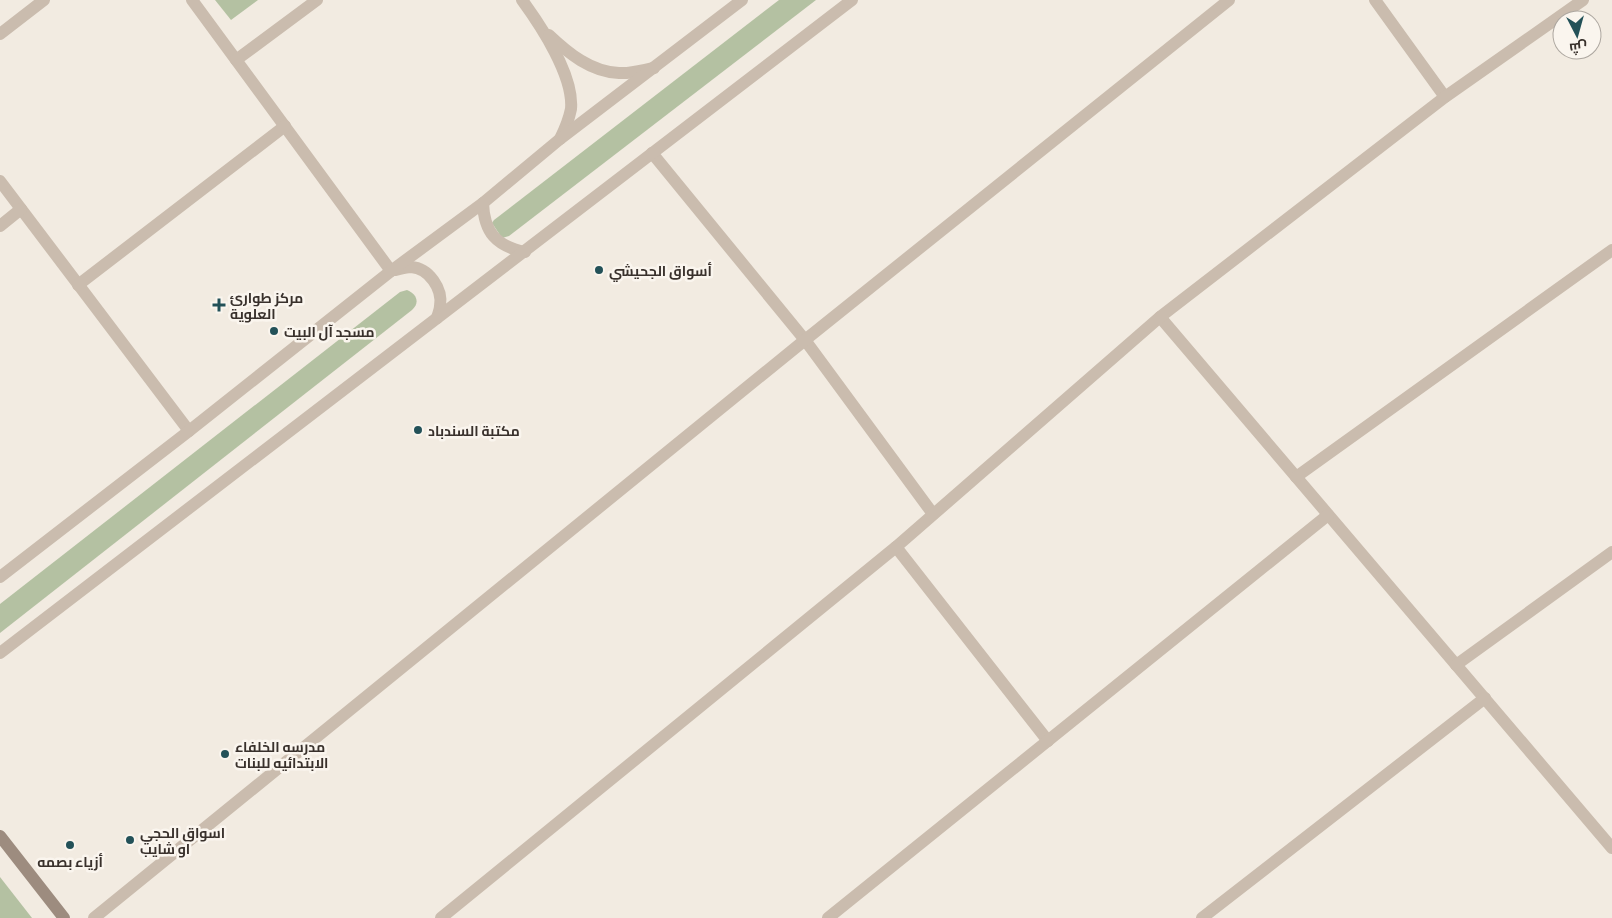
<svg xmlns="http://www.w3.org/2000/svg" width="1612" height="918" font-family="Barlow,Cairo,sans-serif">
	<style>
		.green { fill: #b4c1a2 }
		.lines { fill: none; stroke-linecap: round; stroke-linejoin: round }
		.minor { stroke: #cabcae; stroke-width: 12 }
		.tertiary { stroke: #cabcae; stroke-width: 12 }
		.secondary { stroke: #9d8c7f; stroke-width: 12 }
		.poi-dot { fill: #235158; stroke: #faf5ee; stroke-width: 2 }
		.labels { text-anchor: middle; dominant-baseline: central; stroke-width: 5; stroke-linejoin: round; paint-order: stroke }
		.poi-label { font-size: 14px; font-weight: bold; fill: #39312c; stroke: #faf5ee; text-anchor: start }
	</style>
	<rect width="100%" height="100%" fill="#f2ebe1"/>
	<g class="green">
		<polygon points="215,0 258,0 231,20"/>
		<polygon points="779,0 816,0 509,236 502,238 492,223 494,220"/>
		<path d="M407 290C417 294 420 303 412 310L0 633V604L400 292Z"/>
		<polygon points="0,877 32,918 0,918"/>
	</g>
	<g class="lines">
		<g class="minor">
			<polyline points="192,0 391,271"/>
			<path d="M522 0C541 26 574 76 571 109 569 119 565 129 560 139"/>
			<polyline points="1375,0 1445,97"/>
			<polyline points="0,34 44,0"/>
			<path d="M549 35C568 53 591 72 619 73 631 74 643 70 654 68"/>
			<polyline points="236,60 317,0"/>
			<polyline points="652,153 805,340 933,514"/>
			<polyline points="0,181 189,431"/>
			<polyline points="0,226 21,209"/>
			<polyline points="78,285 285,126"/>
			<polyline points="1160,317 1612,848"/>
			<polyline points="1296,477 1612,250"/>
			<polyline points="896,547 1048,741"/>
			<polyline points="1456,665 1612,552"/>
			<polyline points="94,918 805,340 1229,0"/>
			<polyline points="441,918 896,547 1160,317 1445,97 1583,0"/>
			<polyline points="828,918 1328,515"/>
			<polyline points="1202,918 1485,698"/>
		</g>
		<g class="tertiary">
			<path d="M483 203C484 232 496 246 525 252"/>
			<path d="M395 270C400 269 406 267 411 267 429 268 443 289 440 306 440 310 438 314 437 318"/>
			<polyline points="0,577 189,431 391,271 483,203 560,139 742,0"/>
			<polyline points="0,653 852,0"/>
		</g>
		<polyline class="secondary" points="0,836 64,918"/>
	</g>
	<g class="poi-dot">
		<circle cx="599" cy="270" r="5"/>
		<path d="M216.5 297.5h5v5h5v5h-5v5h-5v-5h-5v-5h5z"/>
		<circle cx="274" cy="331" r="5"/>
		<circle cx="418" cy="430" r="5"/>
		<circle cx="225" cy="754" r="5"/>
		<circle cx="130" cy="840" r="5"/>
		<circle cx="70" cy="845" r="5"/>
	</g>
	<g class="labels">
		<g class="poi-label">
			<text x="609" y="270">أسواق الجحيشي</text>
			<text x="230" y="297">مركز طوارئ<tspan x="230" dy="16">العلوية</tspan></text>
			<text x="284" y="331">مسجد آل البيت</text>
			<text x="428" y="430">مكتبة السندباد</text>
			<text x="235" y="746">مدرسه الخلفاء<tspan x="235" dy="16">الابتدائيه للبنات</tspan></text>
			<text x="140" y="832">اسواق الحجي<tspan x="140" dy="16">او شايب</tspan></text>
			<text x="70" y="861" text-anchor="middle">أزياء بصمه</text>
		</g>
	</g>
	<g transform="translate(1577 35) rotate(174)"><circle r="24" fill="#faf5ee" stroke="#ada7a0"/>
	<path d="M0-4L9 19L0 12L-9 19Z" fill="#235158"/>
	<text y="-8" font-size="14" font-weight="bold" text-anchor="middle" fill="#39312c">ش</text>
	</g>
</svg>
